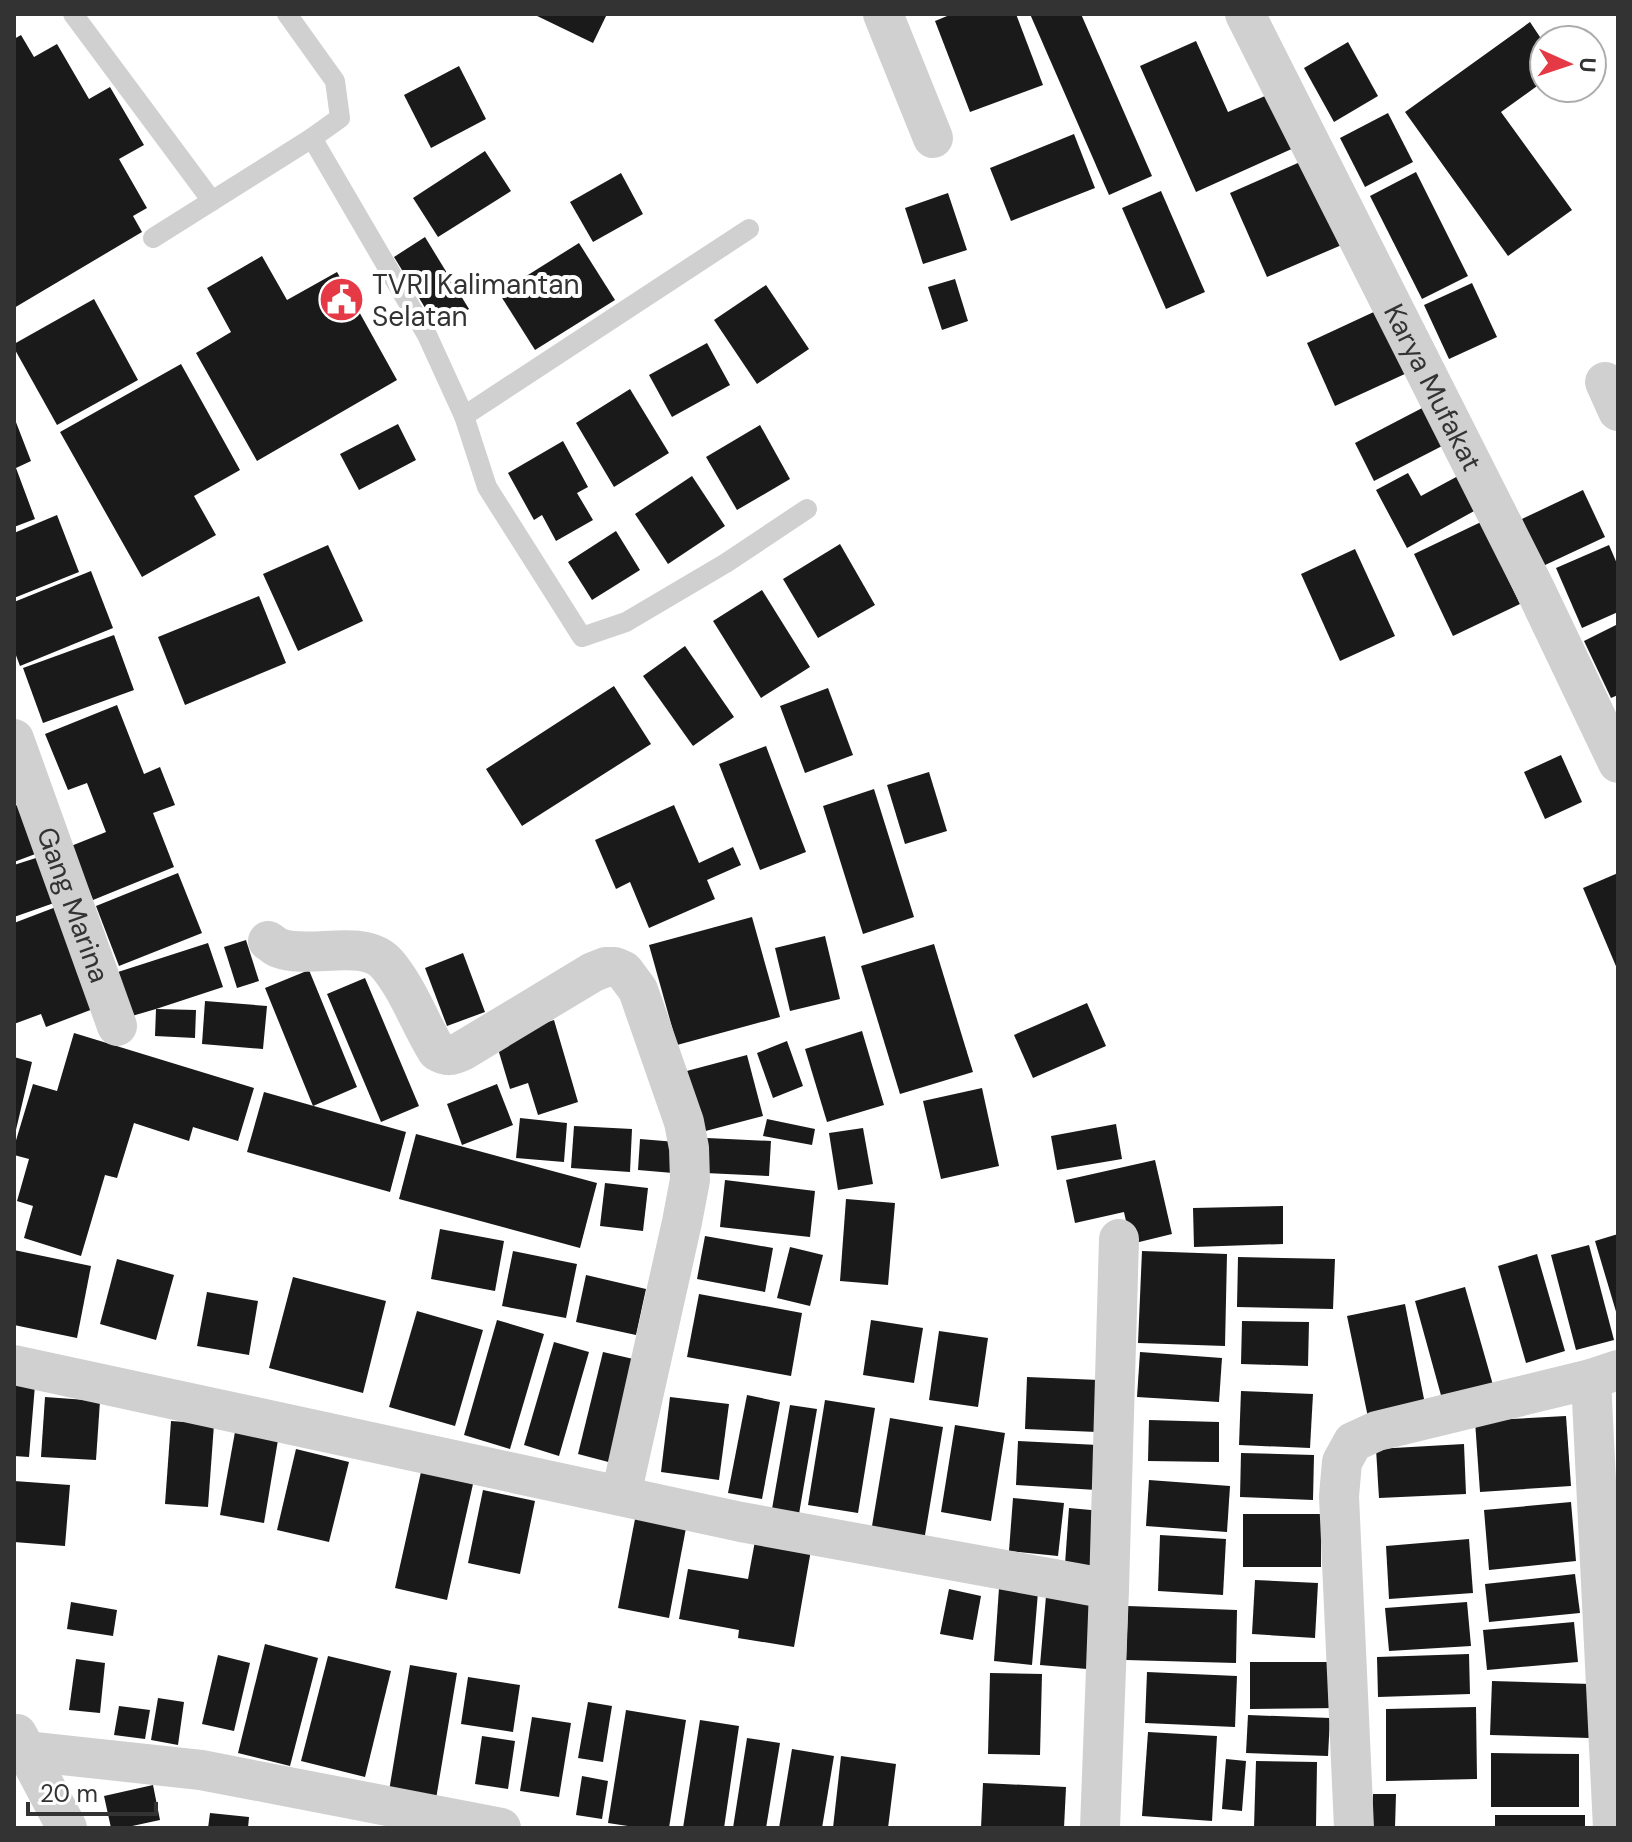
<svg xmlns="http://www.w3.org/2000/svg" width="1632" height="1842" font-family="'DM Sans',sans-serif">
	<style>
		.building { fill: #1a1a1a }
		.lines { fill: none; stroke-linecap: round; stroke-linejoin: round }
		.service { stroke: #d0d0d0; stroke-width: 20 }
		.minor { stroke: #d0d0d0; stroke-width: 40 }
		.labels { text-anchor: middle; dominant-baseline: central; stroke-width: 8; stroke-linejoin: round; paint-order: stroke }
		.poi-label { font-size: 28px; fill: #333; stroke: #fff; text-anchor: start }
		.street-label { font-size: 28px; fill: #333; stroke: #fff }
	</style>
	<rect width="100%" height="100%" fill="#fff"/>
	<g class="building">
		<polygon points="533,14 607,14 593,43"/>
		<polygon points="952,14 1016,14 1043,85 970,112 935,21"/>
		<polygon points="1030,14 1081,14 1152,176 1109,195"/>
		<polygon points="1530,22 1544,43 1544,81 1501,112 1572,210 1508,256 1405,112"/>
		<polygon points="21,35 34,57 57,44 89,99 110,87 144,145 119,159 147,208 133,216 142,232 14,308 14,39"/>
		<polygon points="1196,41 1228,112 1272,93 1296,147 1196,192 1140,66"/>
		<polygon points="1348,42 1378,96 1334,122 1304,68"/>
		<polygon points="459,66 486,119 431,148 404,95"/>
		<polygon points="1388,113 1413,162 1365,187 1340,138"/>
		<polygon points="1074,134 1095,188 1011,221 990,168"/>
		<polygon points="485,151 511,191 438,237 413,198"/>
		<polygon points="1307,159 1344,244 1267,277 1230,193"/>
		<polygon points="1416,172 1468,276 1422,299 1370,196"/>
		<polygon points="621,173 643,214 593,242 570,202"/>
		<polygon points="1161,191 1205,292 1166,309 1122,208"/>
		<polygon points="948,193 967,250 923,264 905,208"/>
		<polygon points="425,237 469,309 438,329 394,257"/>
		<polygon points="579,243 615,300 535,350 499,293"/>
		<polygon points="262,256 287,300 337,272 397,380 257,461 196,353 231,332 207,288"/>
		<polygon points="955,279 968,321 942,330 928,287"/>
		<polygon points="1472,283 1497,337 1449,359 1424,305"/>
		<polygon points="766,285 809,349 757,384 714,320"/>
		<polygon points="94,299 138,380 57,425 14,348 14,344"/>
		<polygon points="1378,310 1407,373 1335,406 1307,343"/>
		<polygon points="707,343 730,385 672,417 649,375"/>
		<polygon points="181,364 240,470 194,496 216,535 142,577 60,432"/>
		<polygon points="630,389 669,453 614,487 576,423"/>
		<polygon points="1426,406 1446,444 1374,481 1355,443"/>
		<polygon points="14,417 31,461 16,468 35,519 14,527"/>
		<polygon points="398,424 416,460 359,490 340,454"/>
		<polygon points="760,425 790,479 737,510 706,457"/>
		<polygon points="563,441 588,487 577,493 593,520 556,541 542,515 534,520 508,473"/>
		<polygon points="1408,473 1421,496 1458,476 1476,510 1407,548 1376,490"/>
		<polygon points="692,476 725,526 668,564 635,514"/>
		<polygon points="1583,490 1605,537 1543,566 1522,519"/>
		<polygon points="57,515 79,572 14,598 14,533"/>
		<polygon points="1481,522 1520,604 1453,636 1414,554"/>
		<polygon points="616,531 640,570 592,600 568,562"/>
		<polygon points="840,544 875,605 818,638 783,579"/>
		<polygon points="328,545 363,621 298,651 263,574"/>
		<polygon points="1609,545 1618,566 1618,612 1582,628 1556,568"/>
		<polygon points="1355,549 1395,636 1340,661 1301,574"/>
		<polygon points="91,571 113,628 20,666 14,650 14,602"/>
		<polygon points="762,590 810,667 761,698 713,621"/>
		<polygon points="259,596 286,663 185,705 158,637"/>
		<polygon points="1618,624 1618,695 1611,698 1584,641"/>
		<polygon points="114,635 134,690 43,723 23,668"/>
		<polygon points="685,646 734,717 693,746 643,676"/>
		<polygon points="614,686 651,744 522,826 486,769"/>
		<polygon points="828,688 853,755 805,773 780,706"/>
		<polygon points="117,705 144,774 160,767 175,805 153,813 174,867 93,900 71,846 106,832 87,783 68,790 45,734"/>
		<polygon points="766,746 806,852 760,870 719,764"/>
		<polygon points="1561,755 1582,802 1545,819 1524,772"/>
		<polygon points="929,772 947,831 905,844 887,785"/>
		<polygon points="874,789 914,917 863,934 823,806"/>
		<polygon points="20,804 38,853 14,862 14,806"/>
		<polygon points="674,805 699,863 733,847 741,865 707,880 715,899 649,928 630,882 616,889 595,840"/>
		<polygon points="39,857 54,903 14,917 14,865"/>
		<polygon points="178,873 202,933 119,966 96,906"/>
		<polygon points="1618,873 1618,971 1583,888"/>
		<polygon points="56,907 93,1009 46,1027 41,1014 14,1024 14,923"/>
		<polygon points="752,917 780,1017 677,1045 649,945"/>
		<polygon points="825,936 840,999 790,1011 775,948"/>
		<polygon points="246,940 259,981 237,988 224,947"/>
		<polygon points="208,943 223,987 156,1009 196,1010 195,1038 155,1036 156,1009 132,1016 118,972"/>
		<polygon points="934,944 973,1072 900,1094 861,966"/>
		<polygon points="463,953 485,1012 447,1026 425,968"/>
		<polygon points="309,970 357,1087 313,1106 265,988"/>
		<polygon points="365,978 419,1106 381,1122 327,994"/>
		<polygon points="205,1001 267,1006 263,1049 202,1044"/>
		<polygon points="1087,1003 1106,1046 1033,1078 1014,1035"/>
		<polygon points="554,1020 578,1102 538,1115 528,1083 510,1089 495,1039"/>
		<polygon points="862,1031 884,1105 827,1122 805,1049"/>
		<polygon points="74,1033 254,1088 238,1141 193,1127 189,1141 134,1123 117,1178 105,1175 81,1256 24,1238 33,1206 17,1201 29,1159 14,1155 14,1147 33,1084 57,1091"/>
		<polygon points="787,1041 803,1086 773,1098 757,1053"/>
		<polygon points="747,1055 763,1116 698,1133 683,1072"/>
		<polygon points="14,1057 32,1062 15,1134 14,1134"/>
		<polygon points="497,1084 513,1125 462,1145 447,1104"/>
		<polygon points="982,1088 999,1166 941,1179 923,1101"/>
		<polygon points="264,1092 406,1132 390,1192 247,1152"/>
		<polygon points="520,1118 567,1123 564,1162 516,1158"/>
		<polygon points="767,1119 815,1129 812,1145 763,1136"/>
		<polygon points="1116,1124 1122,1159 1057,1170 1051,1136"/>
		<polygon points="574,1126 632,1129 630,1172 571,1168"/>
		<polygon points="863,1128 873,1184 838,1190 829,1133"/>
		<polygon points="416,1134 597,1183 580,1248 399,1199"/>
		<polygon points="707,1138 771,1141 769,1176 705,1173"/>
		<polygon points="640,1139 676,1142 673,1173 638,1170"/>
		<polygon points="1155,1160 1172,1234 1131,1244 1124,1212 1075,1223 1066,1180"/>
		<polygon points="725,1180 815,1191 810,1237 720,1227"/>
		<polygon points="605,1183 648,1188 643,1231 600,1226"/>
		<polygon points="846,1199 895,1203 888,1285 840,1281"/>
		<polygon points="1283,1206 1283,1244 1194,1247 1193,1208"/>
		<polygon points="440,1229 504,1241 495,1291 431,1279"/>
		<polygon points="1618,1234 1618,1314 1617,1315 1595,1241"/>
		<polygon points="705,1236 773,1248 765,1292 697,1279"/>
		<polygon points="1589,1245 1614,1340 1576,1350 1551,1255"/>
		<polygon points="790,1247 823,1255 810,1306 777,1298"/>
		<polygon points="14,1250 91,1266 77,1338 14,1325"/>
		<polygon points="513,1251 577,1264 566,1318 502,1306"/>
		<polygon points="1142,1251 1227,1254 1225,1346 1138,1343"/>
		<polygon points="1537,1254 1565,1351 1526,1363 1498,1266"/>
		<polygon points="1238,1257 1335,1259 1333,1309 1237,1307"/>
		<polygon points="117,1259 174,1275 156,1340 100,1324"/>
		<polygon points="586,1275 646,1289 636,1335 576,1322"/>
		<polygon points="293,1277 386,1301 363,1393 269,1368"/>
		<polygon points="1465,1287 1493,1385 1442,1399 1415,1301"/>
		<polygon points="207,1292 258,1301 249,1355 197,1346"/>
		<polygon points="699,1294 802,1313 791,1376 687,1357"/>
		<polygon points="1405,1304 1427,1414 1370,1427 1347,1316"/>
		<polygon points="417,1311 483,1330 455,1426 389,1407"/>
		<polygon points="497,1320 544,1334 510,1449 464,1435"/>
		<polygon points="871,1320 923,1328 914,1383 863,1375"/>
		<polygon points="1242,1321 1309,1322 1308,1366 1241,1364"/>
		<polygon points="939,1331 988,1338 978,1407 929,1400"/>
		<polygon points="554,1342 589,1352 559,1456 524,1445"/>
		<polygon points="603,1352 642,1361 616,1464 578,1454"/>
		<polygon points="1140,1352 1222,1358 1219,1402 1137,1397"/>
		<polygon points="1027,1377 1099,1380 1097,1432 1025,1429"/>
		<polygon points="14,1384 35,1385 29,1457 14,1456"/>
		<polygon points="1241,1391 1313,1394 1310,1448 1239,1445"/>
		<polygon points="747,1395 780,1402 762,1499 728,1493"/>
		<polygon points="45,1397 100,1401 96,1460 41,1457"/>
		<polygon points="670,1397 729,1404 719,1480 661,1472"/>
		<polygon points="825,1400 875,1408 858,1513 808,1505"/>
		<polygon points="790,1405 817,1409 799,1514 772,1509"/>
		<polygon points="1566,1416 1571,1486 1480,1492 1475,1421"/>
		<polygon points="890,1418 943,1427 924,1541 871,1532"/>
		<polygon points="1149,1420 1219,1422 1219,1462 1148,1461"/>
		<polygon points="171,1421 214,1424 208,1507 165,1504"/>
		<polygon points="955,1425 1005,1433 991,1521 941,1512"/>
		<polygon points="235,1432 278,1440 264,1523 220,1515"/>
		<polygon points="1018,1441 1098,1445 1096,1490 1016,1485"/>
		<polygon points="1464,1444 1466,1494 1379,1498 1376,1449"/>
		<polygon points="296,1449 349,1462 329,1542 277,1530"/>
		<polygon points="1241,1453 1314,1455 1313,1500 1240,1497"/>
		<polygon points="421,1472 473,1484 447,1600 395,1588"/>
		<polygon points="1149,1480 1230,1486 1227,1532 1146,1526"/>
		<polygon points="14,1481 70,1485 65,1546 14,1542"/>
		<polygon points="483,1490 535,1501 520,1574 468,1563"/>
		<polygon points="1013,1498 1064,1503 1058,1556 1009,1551"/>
		<polygon points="1571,1502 1576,1561 1489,1570 1484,1510"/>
		<polygon points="1069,1508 1102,1511 1098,1566 1065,1564"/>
		<rect x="1243" y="1514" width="78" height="53"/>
		<polygon points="635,1519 686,1528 669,1618 618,1608"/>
		<polygon points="1160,1535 1226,1539 1223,1595 1158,1591"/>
		<polygon points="1469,1539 1473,1593 1389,1599 1386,1546"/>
		<polygon points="755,1541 811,1550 794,1647 738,1638 739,1630 679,1619 688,1569 748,1579"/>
		<polygon points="1575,1574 1580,1613 1489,1622 1485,1584"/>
		<polygon points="1255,1580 1318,1583 1315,1638 1252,1634"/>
		<polygon points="999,1588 1038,1592 1032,1665 994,1661"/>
		<polygon points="949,1589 981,1596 973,1640 940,1634"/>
		<polygon points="1046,1596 1093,1600 1087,1669 1040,1665"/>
		<polygon points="71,1602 117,1610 113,1636 67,1629"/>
		<polygon points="1467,1602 1471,1646 1389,1651 1385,1608"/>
		<polygon points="1128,1606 1237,1610 1236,1663 1126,1660"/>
		<polygon points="1574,1622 1578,1662 1487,1670 1483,1630"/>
		<polygon points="265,1644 318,1658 290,1766 238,1753"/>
		<polygon points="1469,1654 1470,1694 1378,1697 1377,1657"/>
		<polygon points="218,1655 250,1663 234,1731 202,1724"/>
		<polygon points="328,1656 391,1671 365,1777 301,1761"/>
		<polygon points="76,1659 105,1663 100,1713 69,1710"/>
		<polygon points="1250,1662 1340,1662 1340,1708 1250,1709"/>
		<polygon points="410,1665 457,1673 436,1799 389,1791"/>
		<polygon points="1147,1672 1237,1676 1235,1727 1145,1723"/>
		<polygon points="990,1673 1042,1674 1040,1755 988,1754"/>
		<polygon points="468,1677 520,1685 513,1732 461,1724"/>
		<polygon points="1492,1681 1591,1684 1589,1738 1490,1735"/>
		<polygon points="158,1698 184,1702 178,1745 151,1740"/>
		<polygon points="588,1702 612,1706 603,1762 578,1758"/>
		<polygon points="119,1706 150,1710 145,1739 114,1735"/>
		<polygon points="1476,1707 1477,1779 1386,1781 1386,1709"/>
		<polygon points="626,1710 686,1720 669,1828 641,1828 608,1823"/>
		<polygon points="1248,1715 1330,1718 1328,1756 1246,1753"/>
		<polygon points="532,1717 571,1723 559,1797 520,1791"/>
		<polygon points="700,1720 739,1726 724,1828 683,1828"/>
		<polygon points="1148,1732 1217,1736 1212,1821 1142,1816"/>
		<polygon points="482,1736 515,1741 508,1789 475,1784"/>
		<polygon points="747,1738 780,1743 766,1828 733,1828"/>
		<polygon points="792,1749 834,1756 822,1828 779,1828"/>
		<polygon points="1491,1753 1579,1754 1579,1807 1491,1807"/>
		<polygon points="841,1756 896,1764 888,1828 833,1828"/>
		<polygon points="1226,1759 1246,1761 1242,1811 1222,1809"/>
		<polygon points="1256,1761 1317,1762 1316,1828 1254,1828"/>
		<polygon points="582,1776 608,1781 602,1819 576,1815"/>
		<polygon points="983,1783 1066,1787 1064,1828 981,1828"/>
		<polygon points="153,1785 160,1820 123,1828 111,1828 104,1796"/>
		<polygon points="1373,1794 1396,1794 1395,1828 1371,1828"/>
		<polygon points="210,1813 249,1817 248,1828 208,1828"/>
		<rect x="1495" y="1815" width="90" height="13"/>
	</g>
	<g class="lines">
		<g class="service">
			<polyline points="73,14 212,201"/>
			<polyline points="312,138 427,335 464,416 487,487 582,637 626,622 726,563 807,509"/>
			<polyline points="153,238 312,138 340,118 335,81 287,14"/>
			<polyline points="464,416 749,229"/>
		</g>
		<g class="minor">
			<polyline points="883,14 933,138"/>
			<path id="s1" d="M1245 14 1535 589 1618 763"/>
			<polyline points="1605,382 1618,411"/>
			<path id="s2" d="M14 739 117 1026"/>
			<path d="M268 941C272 943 275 947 279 948 310 960 364 937 387 964 409 990 419 1022 437 1051 447 1057 451 1056 462 1051L593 972 606 967H615L624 971 638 990 684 1122 689 1148 690 1180 682 1222 621 1495"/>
			<polyline points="14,1365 741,1522 1109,1589"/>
			<polyline points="1591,1379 1613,1828"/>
			<polyline points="17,1734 67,1828"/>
			<polyline points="25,1751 201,1770 501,1828"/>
			<polyline points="1100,1828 1109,1589 1119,1239"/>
			<polyline points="1354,1828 1339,1496 1342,1462 1353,1442 1377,1431 1591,1379 1618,1370"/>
		</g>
	</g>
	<defs>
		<symbol id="civic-disc" viewBox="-11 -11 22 22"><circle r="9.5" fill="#e63946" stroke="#fff"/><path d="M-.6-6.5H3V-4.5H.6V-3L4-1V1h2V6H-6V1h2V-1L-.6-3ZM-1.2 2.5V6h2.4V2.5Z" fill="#fff"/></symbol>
	</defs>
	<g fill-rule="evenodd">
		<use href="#civic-disc" x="316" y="274" width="51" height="51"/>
	</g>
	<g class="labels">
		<g class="poi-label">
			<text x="372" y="284">TVRI Kalimantan<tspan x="372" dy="32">Selatan</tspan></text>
		</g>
		<g class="street-label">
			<text stroke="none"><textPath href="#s1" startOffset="418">Karya Mufakat</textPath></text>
			<text stroke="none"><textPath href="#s2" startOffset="176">Gang Marina</textPath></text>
		</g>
	</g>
	<rect width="1632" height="1842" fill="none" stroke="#333333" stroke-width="32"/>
	<g transform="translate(1568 64) rotate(93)"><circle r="38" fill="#ffffff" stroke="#adadad" stroke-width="2"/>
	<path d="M0-6L14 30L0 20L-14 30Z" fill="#e63946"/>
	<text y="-12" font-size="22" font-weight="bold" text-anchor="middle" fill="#333333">U</text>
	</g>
	<path d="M28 1802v12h128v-12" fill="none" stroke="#333333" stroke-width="4"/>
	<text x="40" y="1802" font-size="24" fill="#333333" stroke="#ffffff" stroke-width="6" paint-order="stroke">20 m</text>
</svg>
